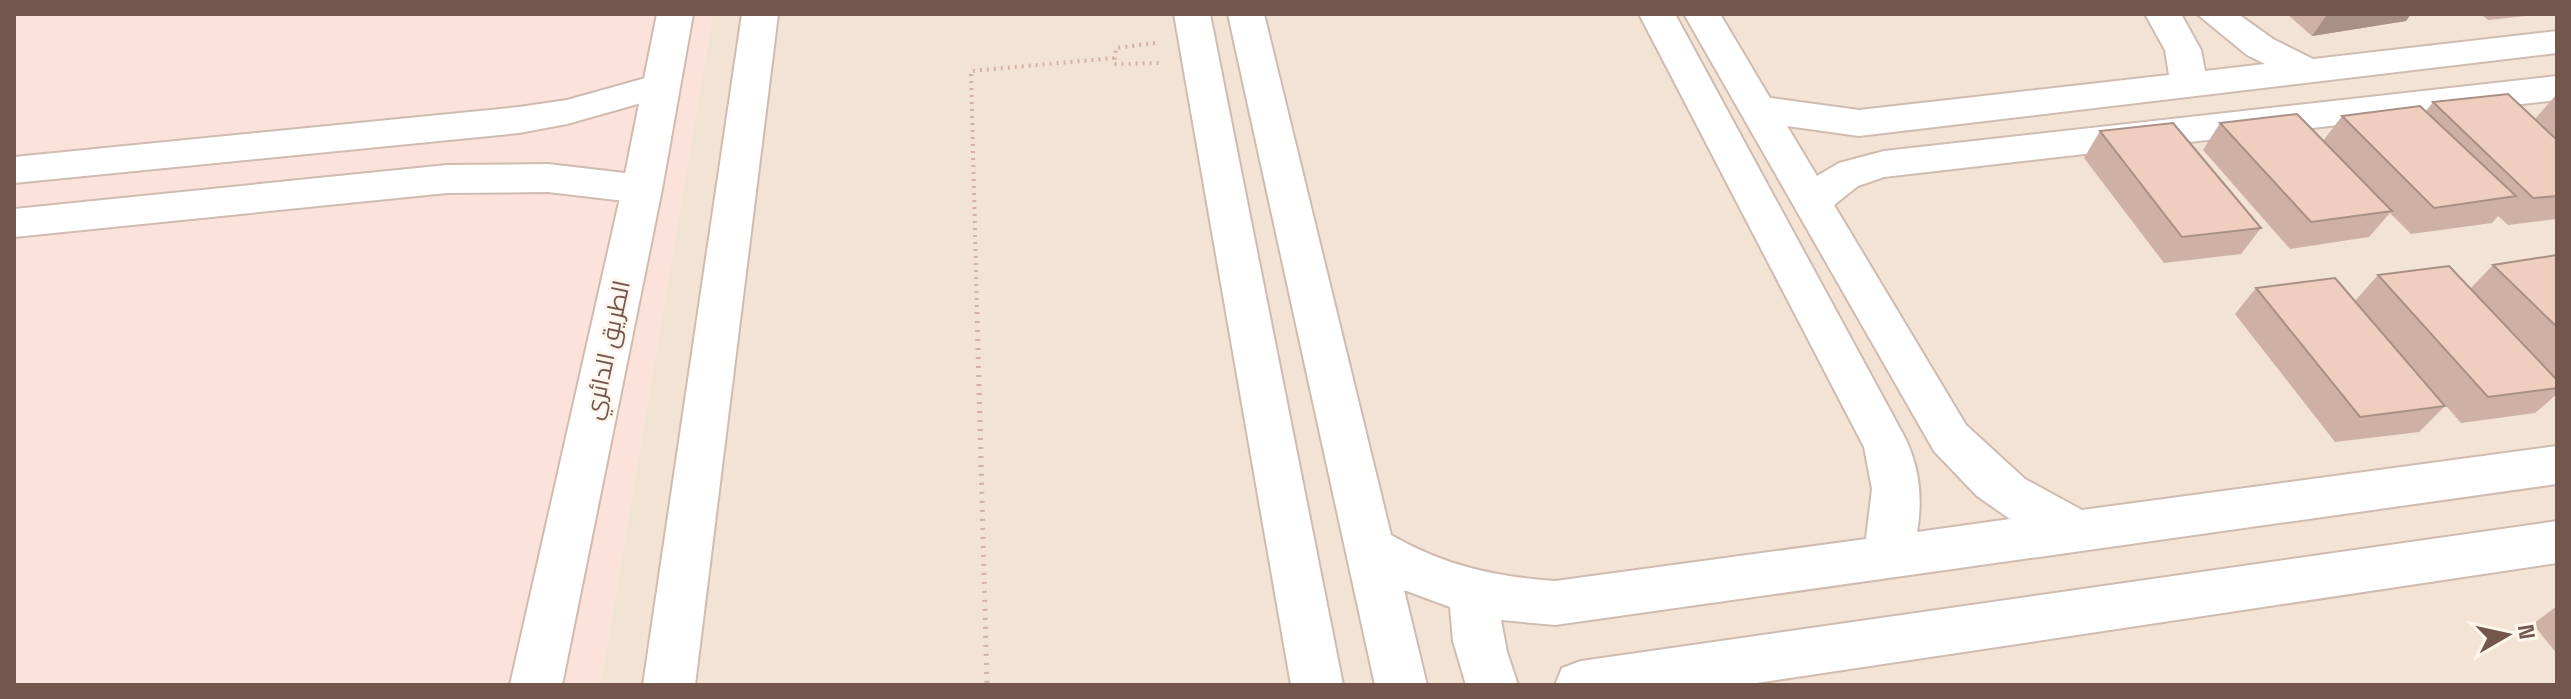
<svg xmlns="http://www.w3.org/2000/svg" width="2571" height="699" font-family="'Space Grotesk',Cairo,sans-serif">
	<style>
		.residential { fill: #f3e3d5 }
		.commercial { fill: #fbe2db }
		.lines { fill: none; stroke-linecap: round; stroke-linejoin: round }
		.street-casing { stroke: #cfbbb0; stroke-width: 4 }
		.secondary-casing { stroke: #d2baae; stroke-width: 4 }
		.path-far1 { stroke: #d5b1a2; stroke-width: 4; stroke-dasharray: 2 5; stroke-linecap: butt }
		.path { stroke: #d5b1a2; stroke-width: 5; stroke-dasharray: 2 7; stroke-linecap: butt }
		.street { fill: #fff; fill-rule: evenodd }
		.secondary { fill: #fff; fill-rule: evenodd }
		.wall { fill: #ceb1a4 }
		.shaded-wall { fill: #a89086 }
		.building { fill: #f0cebf; stroke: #a89086; stroke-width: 2 }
		.labels { text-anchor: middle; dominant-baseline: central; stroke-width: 6; stroke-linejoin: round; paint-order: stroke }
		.street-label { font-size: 24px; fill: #74574c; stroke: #fef6ed }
	</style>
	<rect width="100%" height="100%" fill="#fcf2e7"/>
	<polygon class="residential" points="713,14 2557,14 2557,685 600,685"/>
	<polygon class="commercial" points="14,14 713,14 600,685 14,685"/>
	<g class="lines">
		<defs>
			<g id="street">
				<polygon points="1174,14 1210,14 1343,685 1291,685"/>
				<path d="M1228 14H1264L1391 535C1443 565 1495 577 1555 581L1866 539 1872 489 1864 447 1639 14H1675L1903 434C1919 464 1923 498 1917 532L2010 519 1977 496 1934 451 1684 14H1720L1770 98 1859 110 2169 75 2165 50 2145 14H2181L2201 50 2205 71 2265 64 2247 55 2197 14H2238L2273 39 2313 59 2557 31V53L1859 136 1787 126 1817 176 1839 163 1884 151 2557 76V100L1884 177 1858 186 1834 205 1966 425 2025 479 2082 510 2557 446V484L1555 625 1501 620 1507 652 1518 685H1466L1453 641 1450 607 1404 590 1427 685H1375Z"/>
				<polygon points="660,74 673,78 679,86 673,94 567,124 519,133 14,183 14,157 519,107 567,100"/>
				<polygon points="548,164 642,175 656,179 662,189 656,199 642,203 548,192 447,193 14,237 14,209 447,165"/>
				<polygon points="2557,521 2557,563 1743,685 1555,685 1562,668 1581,661"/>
			</g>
			<g id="secondary">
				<polygon points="657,14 693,14 662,189 562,685 510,685 622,189"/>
				<polygon points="742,14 778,14 695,685 643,685"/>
			</g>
		</defs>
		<use href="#street" class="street-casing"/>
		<use href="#secondary" class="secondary-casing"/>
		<g class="path-far1">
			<polyline points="1155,43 1116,48 1114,64 1159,63"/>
			<polyline points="977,314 971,71 1114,58"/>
		</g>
		<polyline class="path" points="977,312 987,685"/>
		<use href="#street" class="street"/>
		<use href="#secondary" class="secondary"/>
	</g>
	<g class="wall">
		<polygon points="2287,14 2411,14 2406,21 2312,36"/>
		<polygon points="2481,14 2545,14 2488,20"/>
		<polygon points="2556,95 2557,219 2508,225 2498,216 2492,223 2411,234 2390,213 2369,237 2290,249 2203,150 2220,123 2323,141 2342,116 2426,111 2433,102 2535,119"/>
		<polygon points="2100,131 2261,228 2241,254 2164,263 2084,158"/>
		<polygon points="2557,255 2557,394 2535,413 2461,423 2355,301 2378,275 2470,289 2493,265"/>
		<polygon points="2256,288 2445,406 2419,432 2335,442 2235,314"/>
		<polygon points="2557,606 2557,654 2533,624"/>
	</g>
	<polygon class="shaded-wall" points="2337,14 2411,14 2406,21 2312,36 2326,16"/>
	<g class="building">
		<polygon points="2508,94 2557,140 2557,196 2533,198 2433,102"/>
		<polygon points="2420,106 2516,196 2434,208 2342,116"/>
		<polygon points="2297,114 2392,211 2311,222 2220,123"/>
		<polygon points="2173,123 2261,228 2182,237 2100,131"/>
		<polygon points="2557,255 2557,327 2493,265"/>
		<polygon points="2449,266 2557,380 2557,388 2488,397 2378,275"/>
		<polygon points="2335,278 2445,406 2360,417 2256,288"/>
	</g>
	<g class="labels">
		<g class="street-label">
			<text transform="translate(607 350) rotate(-78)">الطريق الدائري</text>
		</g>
	</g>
	<rect width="2571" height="699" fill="none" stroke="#74574c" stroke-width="32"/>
	<g transform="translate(2507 635) rotate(81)" stroke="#fef6ed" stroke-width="6" paint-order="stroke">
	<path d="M0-6L14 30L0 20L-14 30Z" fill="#74574c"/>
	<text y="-12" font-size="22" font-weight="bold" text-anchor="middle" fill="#74574c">N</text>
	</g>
</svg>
